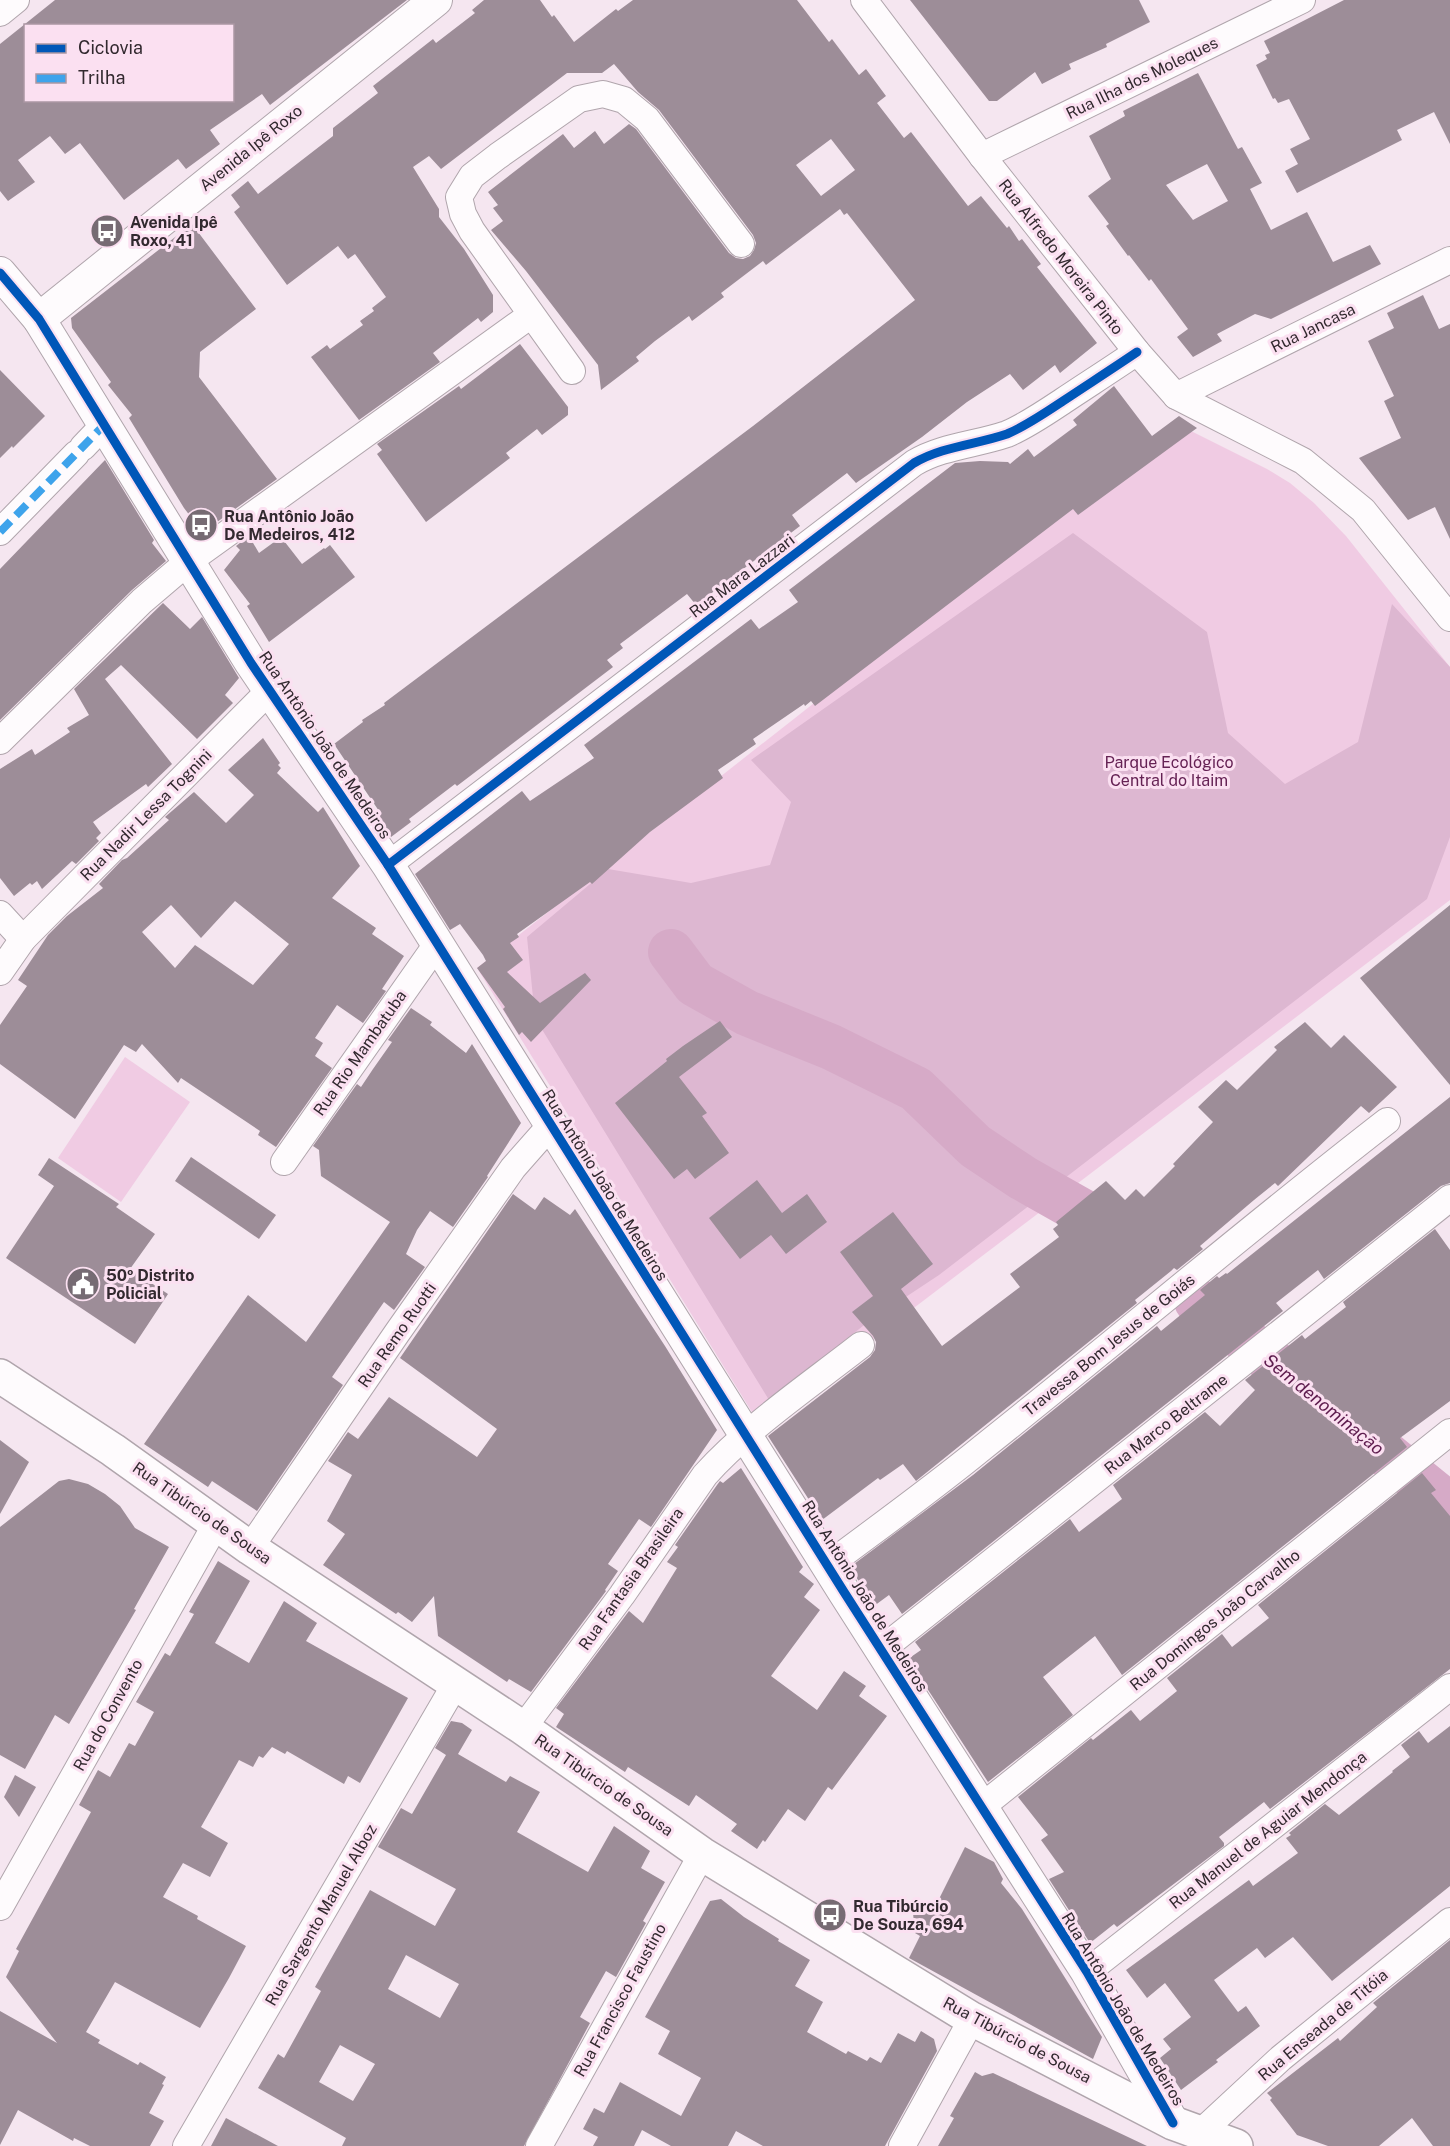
<svg xmlns="http://www.w3.org/2000/svg" width="1450" height="2146" font-family="'Public Sans',sans-serif">
	<style>
		.green { fill: #f0cbe3 }
		.forest { fill: #ddb7d1 }
		.lines { fill: none; stroke-linecap: round; stroke-linejoin: round }
		.river { stroke: #d6aac7; stroke-width: 46 }
		.building { fill: #9d8d98; fill-rule: evenodd }
		.minor-casing { stroke: #b0a5ac; stroke-width: 28 }
		.tertiary-casing { stroke: #b0a5ac; stroke-width: 34 }
		.secondary-casing { stroke: #b0a5ac; stroke-width: 36 }
		.minor { stroke: #fefbfd; stroke-width: 26 }
		.tertiary { stroke: #fefbfd; stroke-width: 32 }
		.secondary { stroke: #fefbfd; stroke-width: 33 }
		.quiet { stroke: #3ea3eb; stroke-width: 8; stroke-dasharray: 15 8; stroke-linecap: butt }
		.cycleway-casing { stroke: #fbe0f1; stroke-width: 13 }
		.cycleway { stroke: #0057b8; stroke-width: 9 }
		.labels { text-anchor: middle; dominant-baseline: central; stroke-width: 6; stroke-linejoin: round; paint-order: stroke }
		.street-label { font-size: 16px; fill: #32292f; stroke: #fbe0f1 }
		.poi-label { font-size: 16px; font-weight: bold; fill: #32292f; stroke: #fbe0f1; text-anchor: start }
		.park-label { font-size: 16px; fill: #652254; stroke: #fbe0f1 }
		.water-label { font-size: 18px; font-style: italic; fill: #5e1c4e; stroke: #fbe0f1 }
	</style>
	<rect width="100%" height="100%" fill="#f5e6f0"/>
	<g class="green">
		<polygon points="1165,427 1189,430 1267,469 1290,483 1314,503 1346,536 1450,667 1450,900 760,1425 477,968"/>
		<polygon points="125,1057 190,1102 121,1202 58,1158"/>
	</g>
	<polygon class="forest" points="1073,533 1207,632 1228,733 1285,784 1358,742 1392,604 1450,667 1450,837 1427,899 939,1275 868,1322 769,1400 535,1018 527,937 608,869 691,883 770,865 791,802 751,760"/>
	<g class="lines">
		<g class="river">
			<polyline points="671,952 695,984 747,1013 831,1047 916,1089 975,1146 1023,1178 1099,1221 1127,1244"/>
			<polyline points="1197,1301 1450,1506"/>
		</g>
	</g>
	<g class="building">
		<path d="M55 0H407L270 105 262 94 210 130 220 144 186 169 178 159 124 200 80 143 65 154 50 136 18 160 35 182 8 201 0 191V44ZM26 26H232V100H26Z"/>
		<path d="M484 0H540L552 17 554 15 574 42 616 9 618 11 633 0H797L829 42 832 39 859 75 866 69 886 96 877 103 904 138 911 132 968 206 981 196 1007 228 1009 226 1019 241 1022 239 1041 264 1037 267 1097 343 1060 373 1055 365 1023 390 1010 374 967 402 922 437 856 483 847 473 792 515 800 526 696 605 687 594 620 644 623 648 607 660 613 667 457 786 455 784 409 819 411 822 391 837 377 817 381 814 334 744 363 722 362 720 385 705 384 703 753 426 915 300 847 213 844 215 840 209 766 265 763 261 721 293 724 297 692 321 689 316 655 341 636 357 639 361 601 390 598 365 526 271 491 230 503 221 493 208 498 205 488 192 563 134 574 148 595 131 604 144 629 124 636 129 729 253 736 258 743 259 750 256 754 250 756 243 753 235 659 110 638 92 614 64 602 73H567L441 169 429 156 413 167 439 209V217L464 249 493 295V312L481 322 478 318 433 353 440 362 359 420 311 357 327 345 330 349 363 325 360 321 374 311 372 308 386 297 355 254 348 259 338 246 287 285 234 212 240 207 231 195 248 181 258 194 333 136V128L378 93 373 86 433 39 436 43 475 13 472 10ZM831 139 855 170 821 196 796 165Z"/>
		<polygon points="910,0 1139,0 1150,22 1106,44 1107,47 1069,64 1071,69 1042,84 1035,72 997,101 989,101"/>
		<polygon points="1344,0 1450,0 1450,144 1434,112 1397,130 1402,140 1297,193 1285,171 1298,164 1290,149 1310,139 1289,99 1278,103 1275,98 1273,99 1256,65 1267,59 1265,55 1270,53 1264,41"/>
		<path d="M1198 73 1238 149 1242 147 1262 183 1250 189 1271 230 1307 212 1333 262 1370 245 1381 264 1271 319 1255 314 1217 334 1222 341 1193 357 1177 337 1188 329 1151 279 1149 281 1129 255 1128 256 1106 226 1109 224 1088 196 1111 179 1089 136 1125 116 1123 111ZM1207 164 1228 201 1193 220 1166 185Z"/>
		<polygon points="192,224 256,309 200,352 199,377 277,479 217,522 213,517 203,524 202,521 197,525 184,508 129,418 132,415 108,385 111,382 72,328 71,318"/>
		<polygon points="1423,295 1439,329 1450,324 1450,539 1435,507 1408,520 1359,458 1401,438 1384,401 1394,396 1368,341 1394,328 1387,313"/>
		<polygon points="520,344 568,407 568,415 542,435 537,429 506,453 510,458 426,522 377,454 382,450 377,444 459,386 461,389"/>
		<polygon points="0,370 45,416 13,448 12,446 0,458"/>
		<polygon points="1114,386 1152,436 1179,416 1197,428 1078,515 1073,509 815,706 811,701 805,706 804,704 753,739 756,744 718,770 723,778 650,832 592,884 590,882 517,934 519,937 510,943 523,960 507,972 540,1003 585,973 591,980 531,1042 522,1032 519,1035 503,1009 505,1007 477,968 486,961 483,955 460,924 450,930 415,874 522,791 530,801 594,758 584,745 751,619 759,629 798,602 789,590 955,463 980,461 1008,462 1010,464 1028,449 1034,457 1077,425 1073,420"/>
		<polygon points="105,460 154,540 152,543 166,561 132,590 0,720 0,569"/>
		<polygon points="249,536 259,553 281,537 302,564 324,548 325,549 330,545 355,577 269,642 247,606 250,604 224,570 240,550 236,546"/>
		<polygon points="163,603 190,629 202,617 239,678 225,695 233,703 197,739 121,665 105,679 172,764 148,787 146,784 93,822 101,833 96,838 99,841 76,864 72,861 42,889 37,881 32,885 30,883 14,896 0,878 0,769 32,749 35,755 70,732 67,728 89,715 74,689"/>
		<path d="M263 738 280 763 278 765 281 768 277 773 318 812 323 807 360 866 332 898 376 928 372 934 404 956 382 989 386 991 363 1023 337 1005 315 1038 323 1043 315 1056 332 1068 276 1147 258 1135 260 1131 181 1078 178 1083 142 1044 136 1052 124 1045 75 1119 0 1064V1025L27 986 18 980 48 935 67 916 103 888 99 884 122 860 127 858 169 820 165 817 194 792 226 823 254 795 228 770ZM235 901 289 944 253 985 195 945 175 968 142 932 171 905 201 938Z"/>
		<polygon points="1450,905 1450,1085 1360,978"/>
		<polygon points="411,1008 432,1022 430,1025 466,1053 472,1044 521,1123 487,1176 488,1177 453,1227 430,1211 417,1230 406,1254 425,1267 394,1310 384,1302 332,1377 343,1385 257,1511 212,1481 208,1487 144,1444 248,1295 306,1342 390,1222 321,1176 319,1150 313,1146 357,1084 361,1087 373,1069 392,1042 388,1040"/>
		<polygon points="720,1021 732,1037 679,1077 707,1113 702,1116 729,1153 695,1179 687,1169 674,1179 615,1103 667,1061 666,1059 683,1046"/>
		<polygon points="1305,1022 1331,1048 1344,1035 1397,1087 1369,1113 1361,1106 1278,1186 1275,1183 1254,1200 1200,1246 1203,1249 1177,1270 1174,1268 1171,1271 1135,1300 1137,1303 916,1481 903,1464 880,1480 878,1478 822,1520 768,1436 870,1357 875,1350 876,1342 873,1336 852,1312 873,1296 840,1252 893,1212 933,1264 901,1289 942,1346 1020,1287 1010,1274 1059,1237 1053,1229 1058,1225 1056,1222 1106,1181 1125,1200 1136,1189 1144,1197 1175,1166 1173,1164 1213,1122 1198,1107 1226,1080 1237,1090 1277,1050 1274,1047"/>
		<polygon points="1450,1097 1450,1183 1441,1186 1324,1279 1318,1270 1276,1303 1283,1311 902,1614 889,1595 874,1606 850,1567 973,1475 1157,1326 1161,1331 1205,1295 1200,1290 1217,1276 1219,1278 1226,1273 1227,1274"/>
		<polygon points="191,1157 276,1215 259,1239 175,1181"/>
		<polygon points="49,1158 119,1204 116,1207 155,1234 130,1269 168,1294 135,1344 6,1258 54,1186 38,1175"/>
		<polygon points="757,1180 782,1213 807,1194 827,1222 786,1254 771,1235 740,1259 709,1218"/>
		<polygon points="513,1194 535,1210 544,1197 570,1215 575,1209 665,1346 717,1430 651,1527 639,1519 608,1564 618,1571 605,1590 606,1591 531,1692 509,1679 507,1682 438,1636 434,1596 412,1622 398,1612 396,1614 323,1565 345,1534 327,1521 352,1475 328,1461 348,1432 358,1439 389,1397 477,1457 497,1429 400,1358"/>
		<polygon points="1435,1229 1450,1250 1450,1401 1400,1438 1407,1447 1122,1675 1095,1636 1043,1677 1073,1715 988,1782 908,1659 921,1650 915,1642 1070,1519 1079,1532 1122,1499 1113,1485 1205,1412 1220,1426 1255,1390 1245,1380 1302,1335 1305,1339 1346,1307 1343,1302"/>
		<polygon points="0,1440 29,1462 0,1514"/>
		<polygon points="741,1468 803,1567 799,1572 814,1584 804,1597 820,1610 771,1676 817,1710 844,1671 866,1686 859,1696 887,1716 832,1790 828,1787 805,1821 788,1809 765,1842 763,1840 757,1849 731,1831 737,1824 696,1795 689,1806 628,1767 625,1772 556,1727 564,1714 556,1708 629,1611 643,1623 677,1568 667,1562 678,1547 675,1545 717,1485 720,1481 723,1483"/>
		<polygon points="1422,1473 1436,1490 1431,1493 1450,1516 1450,1669 1270,1809 1264,1802 1219,1837 1224,1843 1224,1846 1117,1927 1114,1924 1090,1943 1049,1879 1064,1872 1041,1840 1048,1835 1018,1797 1091,1738 1093,1740 1131,1710 1140,1721 1177,1691 1167,1678 1222,1634 1232,1647 1269,1618 1258,1605"/>
		<polygon points="69,1479 88,1484 105,1494 120,1506 135,1528 169,1547 134,1609 136,1610 69,1724 55,1715 25,1769 0,1755 0,1527 59,1481"/>
		<polygon points="218,1561 250,1581 215,1643 249,1663 284,1601 317,1623 306,1641 408,1698 360,1783 348,1776 344,1784 287,1751 285,1754 272,1747 263,1758 259,1756 253,1767 239,1760 201,1827 228,1843 210,1877 183,1863 163,1897 198,1916 197,1919 246,1946 229,1978 200,2028 115,1982 86,2032 100,2040 98,2043 138,2065 140,2062 166,2077 162,2084 164,2085 149,2113 164,2121 150,2146 90,2146 74,2138 73,2141 18,2110 0,2145 0,2011 57,2043 6,1977 19,1951 16,1949 91,1812 79,1805 98,1770 110,1777 129,1743 135,1746 154,1712 136,1702 165,1653 170,1656 194,1614 189,1612"/>
		<path d="M451 1721 462 1723 472 1730 458 1754 506 1782 510 1776 540 1792 517 1832 588 1872 614 1826 650 1851 641 1868 665 1882 643 1921 646 1923 616 1977 606 1971 580 2017 590 2023 524 2146H342L346 2138 258 2088 278 2054 284 2058 321 1991 315 1987 370 1890 435 1926 456 1889 378 1847 401 1808 412 1814 446 1755 435 1748ZM406 1955 459 1984 440 2018 388 1989ZM340 2045 375 2064 353 2101 319 2082Z"/>
		<polygon points="1450,1726 1450,1886 1332,1981 1293,1937 1265,1958 1257,1948 1214,1980 1238,2012 1246,2006 1260,2026 1216,2060 1218,2062 1181,2090 1160,2058 1171,2049 1163,2039 1191,2017 1165,1983 1147,1998 1126,1970 1249,1880 1253,1886 1298,1853 1286,1838 1291,1835 1289,1833 1325,1804 1339,1815 1393,1772 1392,1771 1410,1757 1401,1745 1419,1731 1428,1743"/>
		<polygon points="15,1775 36,1787 19,1817 4,1797"/>
		<polygon points="965,1847 994,1862 1003,1879 1001,1883 1022,1909 1102,2037 1093,2059 909,1958 920,1936 915,1933 912,1903 938,1901"/>
		<polygon points="721,1899 744,1917 779,1939 778,1941 810,1960 795,1986 823,2002 807,2032 846,2054 848,2051 867,2061 870,2057 881,2063 898,2033 915,2042 921,2031 934,2039 937,2051 885,2146 763,2146 736,2131 728,2146 671,2146 642,2130 634,2146 593,2146 598,2137 583,2129 594,2108 604,2113 620,2082 681,2116 701,2078 658,2054 670,2031 645,2017 710,1901"/>
		<polygon points="1450,1940 1450,2146 1433,2146 1412,2118 1379,2146 1328,2146 1297,2135 1270,2100 1272,2098 1267,2093 1338,2038 1340,2041 1377,2007 1373,2003"/>
		<polygon points="975,2072 982,2076 993,2073 1147,2146 938,2146 954,2118 950,2116"/>
		<polygon points="226,2118 278,2146 211,2146"/>
	</g>
	<g class="lines">
		<defs>
			<g id="minor">
				<polyline points="864,0 982,156 1137,352 1176,396 1303,461 1363,510 1450,618"/>
				<polyline points="0,13 16,0"/>
				<polyline points="982,156 1302,0"/>
				<polyline points="572,371 472,231 463,214 459,197 472,176 498,156 579,99 603,94 624,100 647,119 741,244"/>
				<polyline points="1176,396 1450,260"/>
				<polyline points="83,447 105,424"/>
				<polyline points="0,532 76,454"/>
				<polyline points="0,741 142,601 189,561 531,315"/>
				<path d="M388 865 914 463C943 446 975 445 1007 434 1026 426 1045 413 1063 401 1087 385 1112 369 1137 352"/>
				<polyline points="0,914 23,939"/>
				<polyline points="0,972 23,939 269,691"/>
				<polyline points="284,1162 437,944"/>
				<polyline points="250,1548 397,1333 513,1168 550,1126"/>
				<path d="M827 1566C879 1527 932 1489 982 1448 1118 1340 1250 1227 1387 1121"/>
				<polyline points="881,1650 1450,1198"/>
				<path d="M523 1728 622 1595 705 1475C748 1427 810 1385 861 1345"/>
				<polyline points="980,1808 1450,1432"/>
				<polyline points="0,1907 216,1524"/>
				<polyline points="1087,1972 1450,1687"/>
				<polyline points="1200,2133 1281,2058 1450,1921"/>
				<polyline points="186,2146 456,1683"/>
				<polyline points="539,2146 702,1854"/>
				<polyline points="902,2146 972,2019"/>
			</g>
			<g id="tertiary">
				<polyline points="0,273 39,319 251,663 388,865 844,1592 1087,1972 1173,2123"/>
				<polyline points="39,319 436,0"/>
			</g>
			<polyline id="secondary" points="0,1376 113,1450 250,1548 523,1728 702,1854 972,2019 1173,2123 1236,2146"/>
		</defs>
		<use href="#minor" class="minor-casing"/>
		<use href="#tertiary" class="tertiary-casing"/>
		<use href="#secondary" class="secondary-casing"/>
		<use href="#minor" class="minor"/>
		<use href="#tertiary" class="tertiary"/>
		<use href="#secondary" class="secondary"/>
		<polyline class="quiet" points="0,532 105,424"/>
		<defs>
			<g id="cycleway">
				<polyline points="0,273 39,319 251,663 388,865 844,1592 1087,1972 1173,2123"/>
				<path d="M388 865 914 463C943 446 975 445 1007 434 1026 426 1045 413 1063 401 1087 385 1112 369 1137 352"/>
			</g>
		</defs>
		<use href="#cycleway" class="cycleway-casing"/>
		<use href="#cycleway" class="cycleway"/>
	</g>
	<defs>
		<symbol id="bus-disc" viewBox="-11 -11 22 22"><circle r="9.5" fill="#766b73" stroke="#fbe0f1"/><path d="M-5-6H5V4H4V6H2V4H-2V6H-4V4H-5ZM-3.5-4V0h7V-4ZM-3.5 1.2v1.5H-2V1.2ZM2 1.2v1.5H3.5V1.2Z" fill="#fff"/></symbol>
		<symbol id="civic-disc" viewBox="-11 -11 22 22"><circle r="9.5" fill="#766b73" stroke="#fbe0f1"/><path d="M-.6-6.5H3V-4.5H.6V-3L4-1V1h2V6H-6V1h2V-1L-.6-3ZM-1.2 2.5V6h2.4V2.5Z" fill="#fff"/></symbol>
	</defs>
	<g fill-rule="evenodd">
		<use href="#bus-disc" x="88" y="212" width="38" height="38"/>
		<use href="#bus-disc" x="182" y="506" width="38" height="38"/>
		<use href="#civic-disc" x="64" y="1265" width="38" height="38"/>
		<use href="#bus-disc" x="811" y="1896" width="38" height="38"/>
	</g>
	<g class="labels">
		<g class="street-label">
			<text transform="translate(1142 78) rotate(-26)">Rua Ilha dos Moleques</text>
			<text transform="translate(251 148) rotate(-39)">Avenida Ipê Roxo</text>
			<text transform="translate(1061 257) rotate(52)">Rua Alfredo Moreira Pinto</text>
			<text transform="translate(1313 328) rotate(-26)">Rua Jancasa</text>
			<text transform="translate(742 576) rotate(-37)">Rua Mara Lazzari</text>
			<text transform="translate(325 745) rotate(56)">Rua Antônio João de Medeiros</text>
			<text transform="translate(146 815) rotate(-45)">Rua Nadir Lessa Tognini</text>
			<text transform="translate(360 1053) rotate(-55)">Rua Rio Mambatuba</text>
			<text transform="translate(605 1185) rotate(58)">Rua Antônio João de Medeiros</text>
			<text transform="translate(397 1335) rotate(-55)">Rua Remo Ruotti</text>
			<text transform="translate(1109 1345) rotate(-39)">Travessa Bom Jesus de Goiás</text>
			<text transform="translate(1166 1424) rotate(-38)">Rua Marco Beltrame</text>
			<text transform="translate(202 1513) rotate(35)">Rua Tibúrcio de Sousa</text>
			<text transform="translate(631 1579) rotate(-55)">Rua Fantasia Brasileira</text>
			<text transform="translate(865 1596) rotate(58)">Rua Antônio João de Medeiros</text>
			<text transform="translate(1215 1620) rotate(-39)">Rua Domingos João Carvalho</text>
			<text transform="translate(108 1715) rotate(-61)">Rua do Convento</text>
			<text transform="translate(604 1785) rotate(35)">Rua Tibúrcio de Sousa</text>
			<text transform="translate(1268 1830) rotate(-38)">Rua Manuel de Aguiar Mendonça</text>
			<text transform="translate(321 1915) rotate(-60)">Rua Sargento Manuel Alboz</text>
			<text transform="translate(620 2000) rotate(-61)">Rua Francisco Faustino</text>
			<text transform="translate(1123 2009) rotate(59)">Rua Antônio João de Medeiros</text>
			<text transform="translate(1323 2025) rotate(-40)">Rua Enseada de Titóia</text>
			<text transform="translate(1017 2040) rotate(28)">Rua Tibúrcio de Sousa</text>
		</g>
		<g class="poi-label">
			<text x="130" y="222">Avenida Ipê<tspan x="130" dy="18">Roxo, 41</tspan></text>
			<text x="224" y="516">Rua Antônio João<tspan x="224" dy="18">De Medeiros, 412</tspan></text>
			<text x="106" y="1275">50º Distrito<tspan x="106" dy="18">Policial</tspan></text>
			<text x="853" y="1906">Rua Tibúrcio<tspan x="853" dy="18">De Souza, 694</tspan></text>
		</g>
		<g class="park-label">
			<text x="1169" y="762">Parque Ecológico<tspan x="1169" dy="18">Central do Itaim</tspan></text>
		</g>
		<g class="water-label">
			<text transform="translate(1324 1404) rotate(39)">Sem denominação</text>
		</g>
	</g>
	<rect x="24" y="24" width="210" height="78" fill="#fbe0f1" stroke="#ab97a3" stroke-width="1.5"/>
	<rect x="36" y="44" width="30" height="9" fill="#0057b8" stroke="#ab97a3" stroke-width="1.5"/>
	<text x="78" y="54" font-size="18" fill="#32292f">Ciclovia</text>
	<rect x="36" y="74" width="30" height="9" fill="#3ea3eb" stroke="#ab97a3" stroke-width="1.5"/>
	<text x="78" y="84" font-size="18" fill="#32292f">Trilha</text>
</svg>
